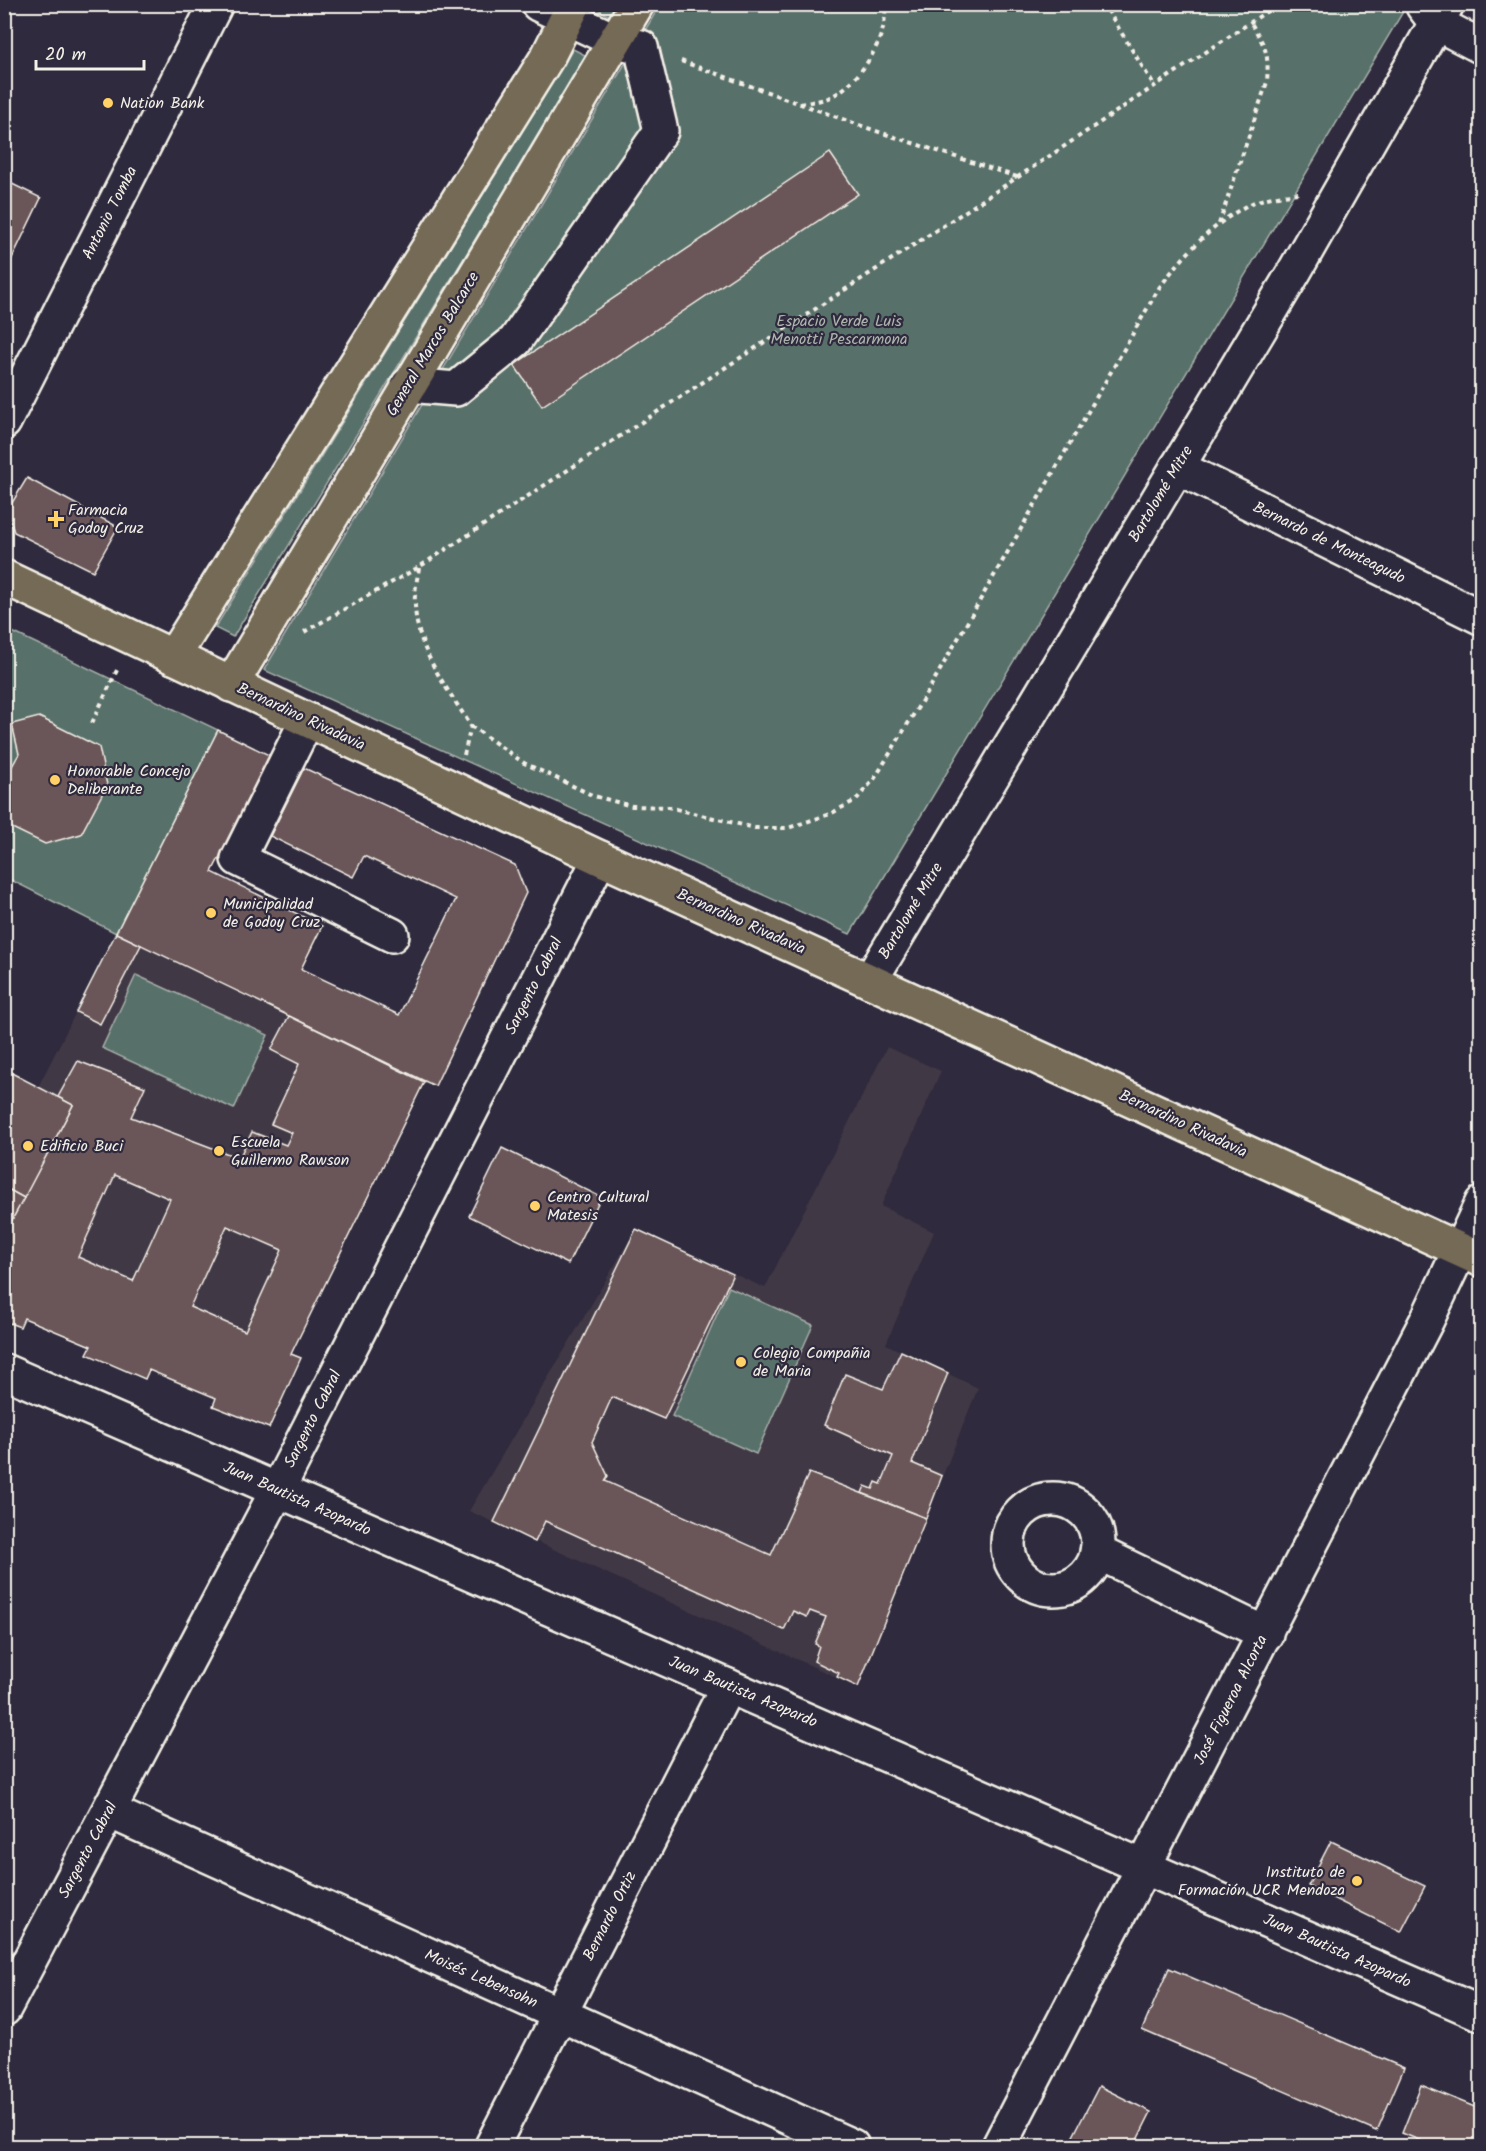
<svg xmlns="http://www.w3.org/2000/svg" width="1486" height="2151" font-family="Kalam,sans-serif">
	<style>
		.built { fill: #413745 }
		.green { fill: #596f6a; stroke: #a6b0a9; stroke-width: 1.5 }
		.building { fill: #6a5559; stroke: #f4f1e8; stroke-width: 1.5; fill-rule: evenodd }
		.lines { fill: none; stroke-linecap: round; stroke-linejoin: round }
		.minor-casing { stroke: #f4f1e8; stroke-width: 38 }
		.major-casing { stroke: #f4f1e8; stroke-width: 38 }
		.path { stroke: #f4f1e8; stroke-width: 4; stroke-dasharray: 4.5 4.5; stroke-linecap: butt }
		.minor { stroke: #2f2a3d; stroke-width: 33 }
		.major { stroke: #756a55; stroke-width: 33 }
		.poi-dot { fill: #ffd166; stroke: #2f2a3d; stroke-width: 2 }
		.labels { text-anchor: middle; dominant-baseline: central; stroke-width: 4.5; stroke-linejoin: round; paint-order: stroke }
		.poi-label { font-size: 16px; fill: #f4f1e8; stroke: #2f2a3d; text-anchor: start }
		.street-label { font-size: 16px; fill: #f4f1e8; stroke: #2f2a3d }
		.park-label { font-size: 16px; fill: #aeb6af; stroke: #2f2a3d }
	</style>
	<rect width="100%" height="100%" fill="#2f2a3d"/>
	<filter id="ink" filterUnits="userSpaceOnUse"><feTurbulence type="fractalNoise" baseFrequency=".0167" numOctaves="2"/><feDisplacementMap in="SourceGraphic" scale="12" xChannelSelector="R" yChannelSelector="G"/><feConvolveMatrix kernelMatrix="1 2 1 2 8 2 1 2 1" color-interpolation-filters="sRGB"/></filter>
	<g filter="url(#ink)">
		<g class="built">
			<polygon points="116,933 424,1082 292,1353 301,1358 269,1428 213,1406 216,1398 149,1370 145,1379 87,1355 91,1345 25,1319 20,1327 5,1321 4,1187 38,1087"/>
			<polygon points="887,1047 941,1071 881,1206 934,1232 886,1344 978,1388 858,1687 469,1511 636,1229 765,1288"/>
		</g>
		<g class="green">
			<polygon points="598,5 598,4 616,5 609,16 596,8"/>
			<polygon points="660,5 1407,5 850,934 264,670"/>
			<polygon points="573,49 587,56 233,637 215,628"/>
			<polygon points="4,628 218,730 116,933 5,877"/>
			<polygon points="136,975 268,1035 234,1109 102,1048"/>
			<polygon points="729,1287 813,1325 756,1454 672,1416"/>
		</g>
		<g class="building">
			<polygon points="830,153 858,194 542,406 514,365"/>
			<polygon points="4,180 41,198 4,275"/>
			<polygon points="27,478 118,527 93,571 14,532 7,511"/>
			<polygon points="39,717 99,747 107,785 81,834 45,844 4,824 4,775 7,775 19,754 12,724"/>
			<polygon points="218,730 271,756 212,872 322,926 301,969 399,1015 456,899 364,856 353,877 270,836 304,768 515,865 526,893 435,1086 116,933"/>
			<polygon points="116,933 141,945 100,1024 76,1012"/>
			<path d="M289 1016 424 1082 291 1354 301 1358 269 1428 213 1406 216 1398 149 1370 145 1379 87 1354 91 1346 24 1318 20 1327 4 1321V1235L73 1105 58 1097 78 1061 145 1087 131 1117 239 1158 252 1132 286 1145 292 1133 271 1124 299 1064 271 1050ZM115 1175 170 1199 133 1281 78 1257ZM227 1226 282 1250 245 1331 190 1307Z"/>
			<polygon points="4,1069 73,1105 24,1198 4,1187"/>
			<polygon points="502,1148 601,1197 568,1264 469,1216"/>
			<polygon points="4,1187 24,1198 4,1234"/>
			<polygon points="636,1229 733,1274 664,1419 612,1397 592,1442 608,1476 605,1481 771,1555 809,1473 926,1518 858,1687 837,1677 839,1673 814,1661 819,1646 815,1644 826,1617 810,1611 807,1617 793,1611 784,1630 545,1521 535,1542 494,1522"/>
			<polygon points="901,1351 948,1373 912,1463 942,1476 926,1518 862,1493 865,1486 873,1489 876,1482 881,1484 893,1456 824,1425 845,1374 883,1389"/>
			<polygon points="1331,1841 1425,1886 1401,1932 1308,1886"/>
			<polygon points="1169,1968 1404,2068 1377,2131 1142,2030"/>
			<polygon points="1421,2085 1482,2110 1482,2146 1431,2146 1431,2145 1402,2133"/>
			<polygon points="1099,2086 1151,2112 1134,2146 1068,2146"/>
		</g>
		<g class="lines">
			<defs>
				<g id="minor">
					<polyline points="1423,6 1436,23 1482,47"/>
					<polyline points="408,385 456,389 515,341 661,131 641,47 616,41 538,4"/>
					<polyline points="4,422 216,4"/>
					<polyline points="1177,467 1482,618"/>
					<polyline points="307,720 238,859 392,935"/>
					<polyline points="870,981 1294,272 1447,4"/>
					<polyline points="4,1371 1482,2014"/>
					<circle cx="1053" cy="1544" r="45"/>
					<polyline points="1097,1552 1266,1634"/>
					<polyline points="109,1811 852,2146"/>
					<polyline points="4,2009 277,1491 600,858"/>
					<polyline points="492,2146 728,1686"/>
					<polyline points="999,2146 1427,1320 1482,1203"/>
				</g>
				<g id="major">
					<polyline points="4,577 600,858 1482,1260"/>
					<polyline points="173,657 548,56 574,4"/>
					<polyline points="231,685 637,4"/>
				</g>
			</defs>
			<use href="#minor" class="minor-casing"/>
			<use href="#major" class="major-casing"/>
			<g class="path">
				<polyline points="1101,4 1108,11 1155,87"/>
				<polyline points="681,61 873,130 1017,177"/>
				<path d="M800 104C809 102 820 101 828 98 854 87 876 55 883 28 885 21 885 12 886 4"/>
				<path d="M1219 224 1267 82C1269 52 1266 48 1251 23"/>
				<path d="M419 568C417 580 414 593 415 605 416 650 448 689 471 726L464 755"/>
				<polyline points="304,632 419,567 1018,177 1278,4"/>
				<polyline points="92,723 118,668"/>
				<path d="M471 726 524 763 594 796 632 806 668 807 755 828H788L830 814 856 800 875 778 932 684 1159 288C1184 255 1211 225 1248 205 1264 197 1282 195 1299 193"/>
			</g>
			<use href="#minor" class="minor"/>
			<use href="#major" class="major"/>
		</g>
	</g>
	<g class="poi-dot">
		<circle cx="108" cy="103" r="6"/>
		<path d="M53 510h6v6h6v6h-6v6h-6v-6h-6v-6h6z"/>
		<circle cx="55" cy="780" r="6"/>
		<circle cx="211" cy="913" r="6"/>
		<circle cx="28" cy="1146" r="6"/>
		<circle cx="219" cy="1151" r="6"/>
		<circle cx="535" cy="1206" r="6"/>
		<circle cx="741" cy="1362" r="6"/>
		<circle cx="1357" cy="1881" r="6"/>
	</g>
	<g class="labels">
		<g class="poi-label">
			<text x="120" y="103">Nation Bank</text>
			<text x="68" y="510">Farmacia<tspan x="68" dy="18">Godoy Cruz</tspan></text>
			<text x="67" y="771">Honorable Concejo<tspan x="67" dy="18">Deliberante</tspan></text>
			<text x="223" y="904">Municipalidad<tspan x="223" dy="18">de Godoy Cruz</tspan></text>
			<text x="231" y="1142">Escuela<tspan x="231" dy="18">Guillermo Rawson</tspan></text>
			<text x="40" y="1146">Edificio Buci</text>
			<text x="547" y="1197">Centro Cultural<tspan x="547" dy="18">Matesis</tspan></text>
			<text x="753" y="1353">Colegio Compañia<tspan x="753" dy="18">de Maria</tspan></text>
			<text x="1345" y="1872" text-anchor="end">Instituto de<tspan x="1345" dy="18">Formación UCR Mendoza</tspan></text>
		</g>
		<g class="street-label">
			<text transform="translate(110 213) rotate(-63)">Antonio Tomba</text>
			<text transform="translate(433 344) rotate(-59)">General Marcos Balcarce</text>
			<text transform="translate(1161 494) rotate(-59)">Bartolomé Mitre</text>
			<text transform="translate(1329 543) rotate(26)">Bernardo de Monteagudo</text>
			<text transform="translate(301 717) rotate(25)">Bernardino Rivadavia</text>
			<text transform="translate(911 911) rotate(-59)">Bartolomé Mitre</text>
			<text transform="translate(741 922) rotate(24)">Bernardino Rivadavia</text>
			<text transform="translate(534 986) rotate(-63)">Sargento Cabral</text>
			<text transform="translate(1183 1124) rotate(25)">Bernardino Rivadavia</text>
			<text transform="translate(313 1419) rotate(-63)">Sargento Cabral</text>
			<text transform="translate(297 1499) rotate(24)">Juan Bautista Azopardo</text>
			<text transform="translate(743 1692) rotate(23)">Juan Bautista Azopardo</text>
			<text transform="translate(1231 1700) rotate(-63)">José Figueroa Alcorta</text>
			<text transform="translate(88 1850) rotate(-62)">Sargento Cabral</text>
			<text transform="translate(610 1916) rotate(-63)">Bernardo Ortiz</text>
			<text transform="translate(1337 1951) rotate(24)">Juan Bautista Azopardo</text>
			<text transform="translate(481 1979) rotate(24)">Moisés Lebensohn</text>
		</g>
		<g class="park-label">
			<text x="839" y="321">Espacio Verde Luis<tspan x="839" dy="18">Menotti Pescarmona</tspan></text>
		</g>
	</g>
	<rect width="1486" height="2151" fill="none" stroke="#2f2a3d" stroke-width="24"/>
	<rect x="12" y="12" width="1462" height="2127" fill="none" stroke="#f4f1e8" stroke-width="2" filter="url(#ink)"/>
	<path d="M36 60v9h108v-9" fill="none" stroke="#f4f1e8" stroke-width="3"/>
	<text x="45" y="60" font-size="18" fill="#f4f1e8" stroke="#2f2a3d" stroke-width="4.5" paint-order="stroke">20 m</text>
</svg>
